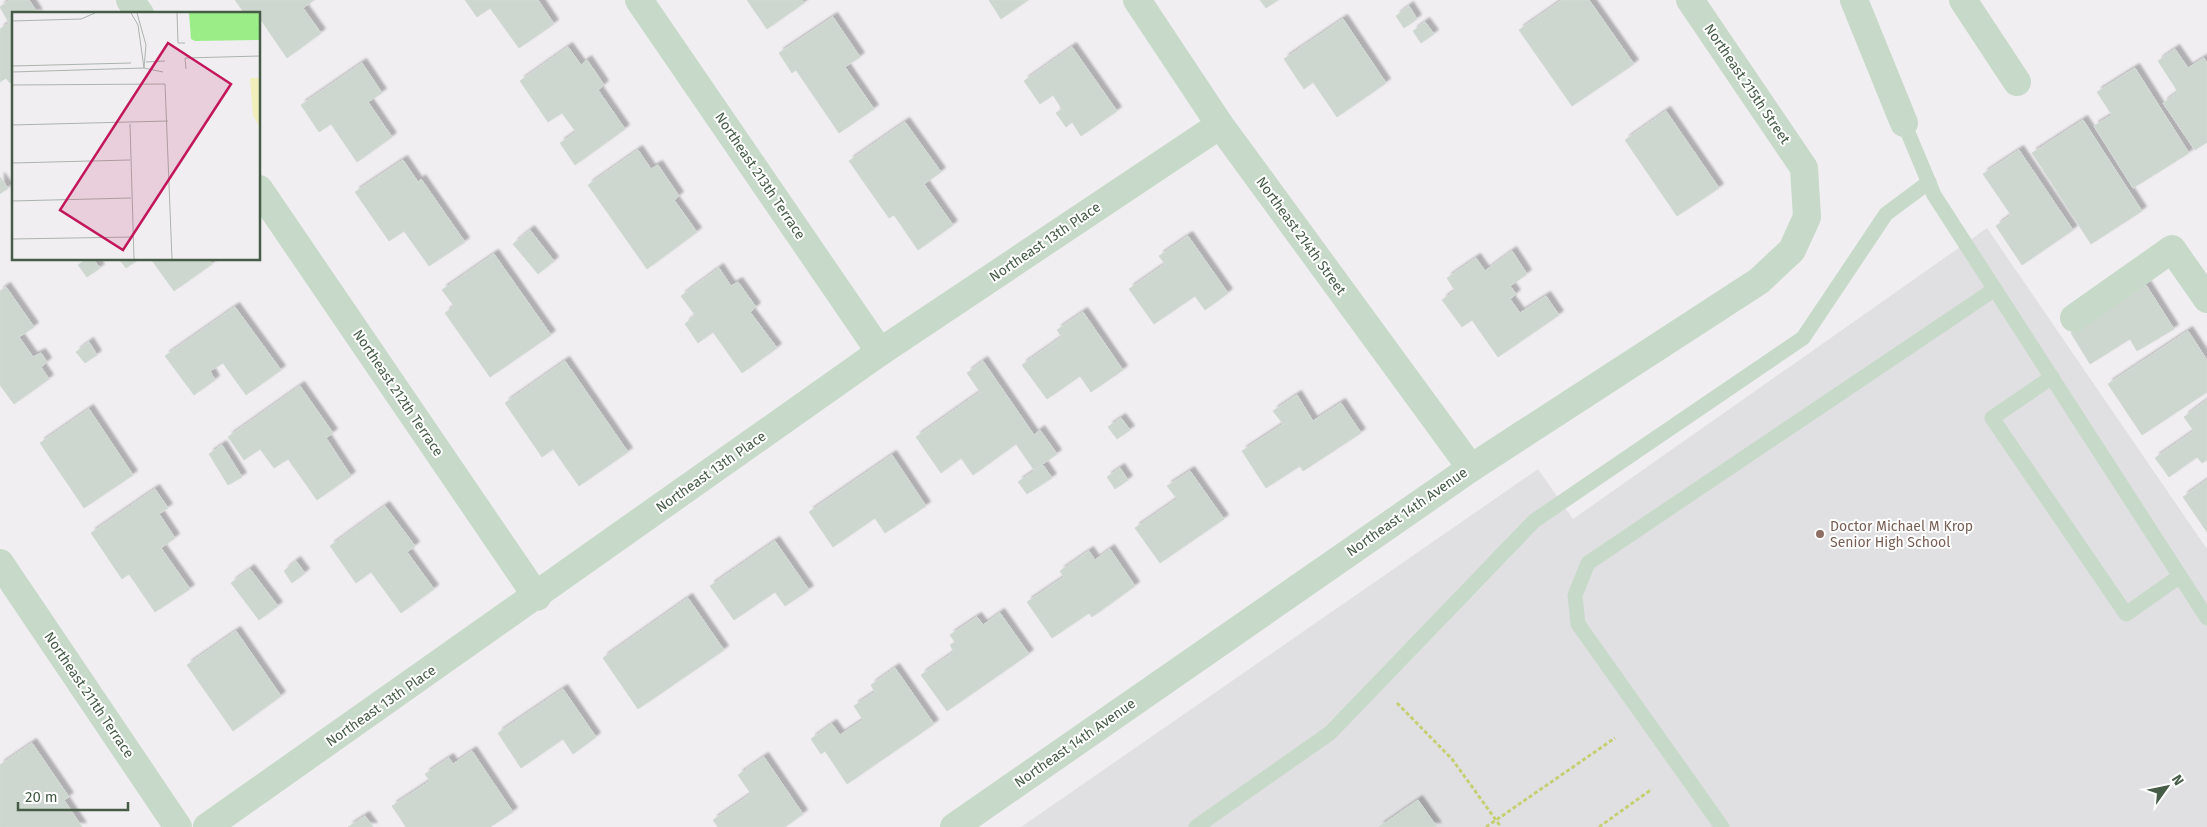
<svg xmlns="http://www.w3.org/2000/svg" width="2207" height="827" font-family="'Fira Sans',sans-serif">
	<style>
		.education { fill: #e0e0e2 }
		.building { fill: #cdd6cf; stroke: #d2dad4; filter: url(#shadow) }
		.lines { fill: none; stroke-linecap: round; stroke-linejoin: round }
		.path { stroke: #c6cf72; stroke-width: 3; stroke-dasharray: 4 2.5; stroke-linecap: butt }
		.service { stroke: #c7d9c8; stroke-width: 15 }
		.minor { stroke: #c7d9c8; stroke-width: 28 }
		.tertiary { stroke: #c7d9c8; stroke-width: 28 }
		.education-dot { fill: #8d6e63; stroke: #fff; stroke-width: 2 }
		.labels { text-anchor: middle; dominant-baseline: central; stroke-width: 4; stroke-linejoin: round; paint-order: stroke }
		.street-label { font-size: 14px; fill: #465c47; stroke: #fff }
		.education-label { font-size: 14px; fill: #785e54; stroke: #fff; text-anchor: start }
		.inset-road { fill: none; stroke: #acb4ad; stroke-width: 1 }
		.view { fill: #c2185b; fill-opacity: 0.15; stroke: #c2185b; stroke-width: 2.5 }
		.inset-edge { fill: none; stroke: #465c47; stroke-width: 2.5 }
	</style>
	<defs>
		<filter id="shadow"><feDropShadow dx="4.5" dy="-4.5" stdDeviation="1" flood-color="#0004"/></filter>
	</defs>
	<rect width="100%" height="100%" fill="#f0eef1"/>
	<polygon class="education" points="1987,228 2207,549 2207,827 1021,827 1538,469 1573,519"/>
	<g class="building">
		<polygon points="10,0 29,0 38,14 14,14 14,81 10,83 6,78 0,82 0,29 9,23 0,7"/>
		<polygon points="235,0 314,0 303,8 321,33 287,58 261,20 259,22 259,14 245,14"/>
		<polygon points="465,0 538,0 554,24 519,48 490,8 477,17"/>
		<polygon points="747,0 802,0 804,3 767,29"/>
		<polygon points="989,0 1028,0 1001,19"/>
		<polygon points="1260,0 1278,0 1266,8"/>
		<polygon points="1562,0 1589,0 1634,64 1572,106 1519,30"/>
		<polygon points="1409,6 1417,19 1404,28 1396,16"/>
		<polygon points="833,17 860,57 845,67 874,109 839,133 796,70 792,73 779,53"/>
		<polygon points="1343,19 1386,83 1337,117 1313,82 1304,89 1284,59"/>
		<polygon points="1425,22 1434,34 1421,43 1413,31"/>
		<polygon points="568,47 581,65 587,60 596,73 604,85 598,90 625,129 575,165 560,143 576,132 562,113 548,122 520,81"/>
		<polygon points="1072,47 1117,111 1081,136 1072,122 1066,127 1056,113 1062,109 1053,95 1040,104 1024,81"/>
		<polygon points="2175,49 2188,68 2204,58 2207,63 2207,142 2195,150 2163,103 2178,92 2158,61"/>
		<polygon points="362,63 382,93 368,102 392,137 357,162 331,124 319,132 301,105"/>
		<polygon points="2135,68 2189,153 2133,188 2094,126 2112,115 2097,92"/>
		<polygon points="1666,111 1719,188 1677,216 1625,140"/>
		<polygon points="2083,120 2142,211 2091,244 2032,153"/>
		<polygon points="905,122 941,172 924,184 953,225 918,250 894,215 889,218 849,161"/>
		<polygon points="638,150 651,169 658,165 679,196 674,200 697,232 647,269 588,185"/>
		<polygon points="2019,150 2073,230 2022,265 1996,226 2011,215 1983,174"/>
		<polygon points="403,160 418,182 421,179 465,242 429,266 404,231 389,241 355,192"/>
		<polygon points="0,177 8,188 0,194"/>
		<polygon points="530,230 554,261 538,274 513,244"/>
		<polygon points="1188,236 1228,293 1205,310 1195,296 1154,324 1129,289 1165,264 1159,256"/>
		<polygon points="1512,251 1527,274 1510,286 1516,294 1510,299 1520,313 1546,296 1559,315 1498,357 1472,320 1462,327 1442,300 1455,291 1447,278 1476,258 1485,271"/>
		<polygon points="494,254 551,335 490,377 445,313 454,306 442,290"/>
		<polygon points="87,259 93,259 100,268 87,277 78,265"/>
		<polygon points="119,259 139,259 126,268"/>
		<polygon points="151,259 208,259 212,264 174,291"/>
		<polygon points="719,268 731,286 738,282 756,307 750,312 777,348 742,373 713,332 698,343 685,324 695,315 681,296"/>
		<polygon points="2146,285 2174,329 2137,351 2130,339 2090,364 2071,333"/>
		<polygon points="6,287 34,327 19,337 33,357 41,353 47,362 41,367 49,379 14,404 0,385 0,291"/>
		<polygon points="235,307 281,370 246,395 223,363 210,371 215,380 194,395 165,356"/>
		<polygon points="1083,312 1123,370 1091,392 1080,376 1047,399 1022,365 1062,337 1057,330"/>
		<polygon points="2188,331 2207,360 2207,392 2142,435 2108,384"/>
		<polygon points="89,342 97,355 85,363 76,352"/>
		<polygon points="565,361 628,452 579,486 553,449 542,457 505,403"/>
		<polygon points="983,361 1034,435 1040,430 1057,454 1034,470 1016,444 973,475 961,458 941,473 916,437 980,392 967,373"/>
		<polygon points="300,386 333,433 326,438 351,476 317,500 288,459 274,468 260,449 244,460 228,437"/>
		<polygon points="1297,395 1313,421 1341,403 1361,433 1303,471 1300,466 1266,488 1242,451 1283,424 1273,411"/>
		<polygon points="2207,400 2207,460 2202,463 2197,457 2169,477 2155,458 2194,431 2184,417"/>
		<polygon points="89,409 133,475 84,508 40,443"/>
		<polygon points="1121,418 1130,430 1117,439 1108,427"/>
		<polygon points="222,445 242,477 228,485 209,454"/>
		<polygon points="892,455 926,506 885,533 875,518 833,547 809,512"/>
		<polygon points="1043,465 1052,478 1027,494 1018,482"/>
		<polygon points="1120,468 1128,480 1115,489 1107,477"/>
		<polygon points="1190,471 1224,519 1160,563 1135,528 1177,499 1167,486"/>
		<polygon points="2207,480 2207,532 2183,497"/>
		<polygon points="155,489 168,508 159,514 175,538 161,548 190,589 155,612 129,574 122,579 91,533"/>
		<polygon points="385,506 415,546 407,552 434,589 401,613 371,572 356,583 330,546"/>
		<polygon points="775,541 809,590 785,606 775,592 734,620 710,586"/>
		<polygon points="1110,549 1135,586 1092,617 1089,613 1052,638 1027,602 1064,577 1060,571 1089,551 1095,560"/>
		<polygon points="296,561 305,573 292,583 284,571"/>
		<polygon points="250,569 278,606 259,620 231,583"/>
		<polygon points="688,598 724,650 638,709 603,658"/>
		<polygon points="1000,613 1029,654 947,711 921,675 954,652 950,645 955,642 950,635 977,617 983,625"/>
		<polygon points="236,631 281,696 233,731 187,665"/>
		<polygon points="895,668 934,724 847,784 825,751 821,754 811,739 832,724 840,735 863,720 854,706 875,692 871,685"/>
		<polygon points="563,689 596,737 573,754 563,739 521,768 498,733"/>
		<polygon points="32,743 69,797 64,800 82,827 0,827 0,765"/>
		<polygon points="472,751 513,812 490,827 406,827 392,806 430,781 425,774 449,758 453,764"/>
		<polygon points="764,757 803,814 785,827 718,827 713,820 751,794 738,775"/>
		<polygon points="1418,800 1437,827 1379,827"/>
		<polygon points="365,816 373,827 348,827"/>
	</g>
	<g class="lines">
		<g class="path">
			<polyline points="1397,703 1452,759 1501,827"/>
			<polyline points="1486,827 1615,738"/>
			<polyline points="1599,827 1652,789"/>
		</g>
		<g class="service">
			<polyline points="1904,123 1934,195 2207,618"/>
			<polyline points="2052,377 1992,418 2126,614 2180,576"/>
			<polyline points="1196,827 1330,733 1534,521 1803,338 1886,214 1929,182"/>
			<polyline points="1722,827 1578,624 1575,595 1588,563 1995,289"/>
		</g>
		<g class="minor">
			<polyline points="130,0 140,14"/>
			<polyline points="639,0 880,352"/>
			<polyline points="1137,0 1220,125 1471,468"/>
			<polyline points="1963,0 2017,82"/>
			<polyline points="259,189 537,597"/>
			<polyline points="2074,318 2172,249 2207,299"/>
			<polyline points="0,563 178,827"/>
			<polyline points="207,827 880,352 1220,125"/>
			<polyline points="954,827 1471,468 1759,281 1792,250 1807,217 1804,168 1690,0"/>
		</g>
		<polyline class="tertiary" points="1854,0 1904,123"/>
	</g>
	<circle class="education-dot" cx="1820" cy="534" r="5"/>
	<g class="labels">
		<g class="street-label">
			<text transform="translate(1747 84) rotate(56)">Northeast 215th Street</text>
			<text transform="translate(760 176) rotate(56)">Northeast 213th Terrace</text>
			<text transform="translate(1301 236) rotate(54)">Northeast 214th Street</text>
			<text transform="translate(1045 242) rotate(-34)">Northeast 13th Place</text>
			<text transform="translate(398 393) rotate(56)">Northeast 212th Terrace</text>
			<text transform="translate(711 472) rotate(-35)">Northeast 13th Place</text>
			<text transform="translate(1407 512) rotate(-35)">Northeast 14th Avenue</text>
			<text transform="translate(89 695) rotate(56)">Northeast 211th Terrace</text>
			<text transform="translate(381 706) rotate(-35)">Northeast 13th Place</text>
			<text transform="translate(1075 743) rotate(-35)">Northeast 14th Avenue</text>
		</g>
		<g class="education-label">
			<text x="1830" y="526">Doctor Michael M Krop<tspan x="1830" dy="16">Senior High School</tspan></text>
		</g>
	</g>
	<g transform="translate(12 12)">
		<rect width="248" height="248" fill="#f0eef1"/>
		<path d="M238 66H247V114L241 103Z" fill="#f0efbb"/>
		<path d="M177 1H247V28L183 29 179 27Z" fill="#9bee87"/>
		<path class="inset-road" d="M119 1 126 13 132 56M125 1 134 33 132 56M165 1 166 31H173M0 9 69 7 83 1M134 50 153 49M0 54 119 51M174 57 173 46 248 44M0 60 132 56 151 60M0 73 153 72 160 247M118 112 122 247M0 113 156 109M0 151 118 148M0 189 119 186M0 227 121 225"/>
		<path class="view" d="M156 31 219 72 111 238 48 198Z"/>
		<rect width="248" height="248" class="inset-edge"/>
	</g>
	<g transform="translate(2167 787) rotate(57)" stroke="#ffffff" stroke-width="4" paint-order="stroke">
	<path d="M0-4L9 19L0 12L-9 19Z" fill="#465c47"/>
	<text y="-8" font-size="14" font-weight="bold" text-anchor="middle" fill="#465c47">N</text>
	</g>
	<path d="M18 802v8h110v-8" fill="none" stroke="#465c47" stroke-width="2.5"/>
	<text x="25" y="802" font-size="15" fill="#465c47" stroke="#ffffff" stroke-width="4" paint-order="stroke">20 m</text>
</svg>
